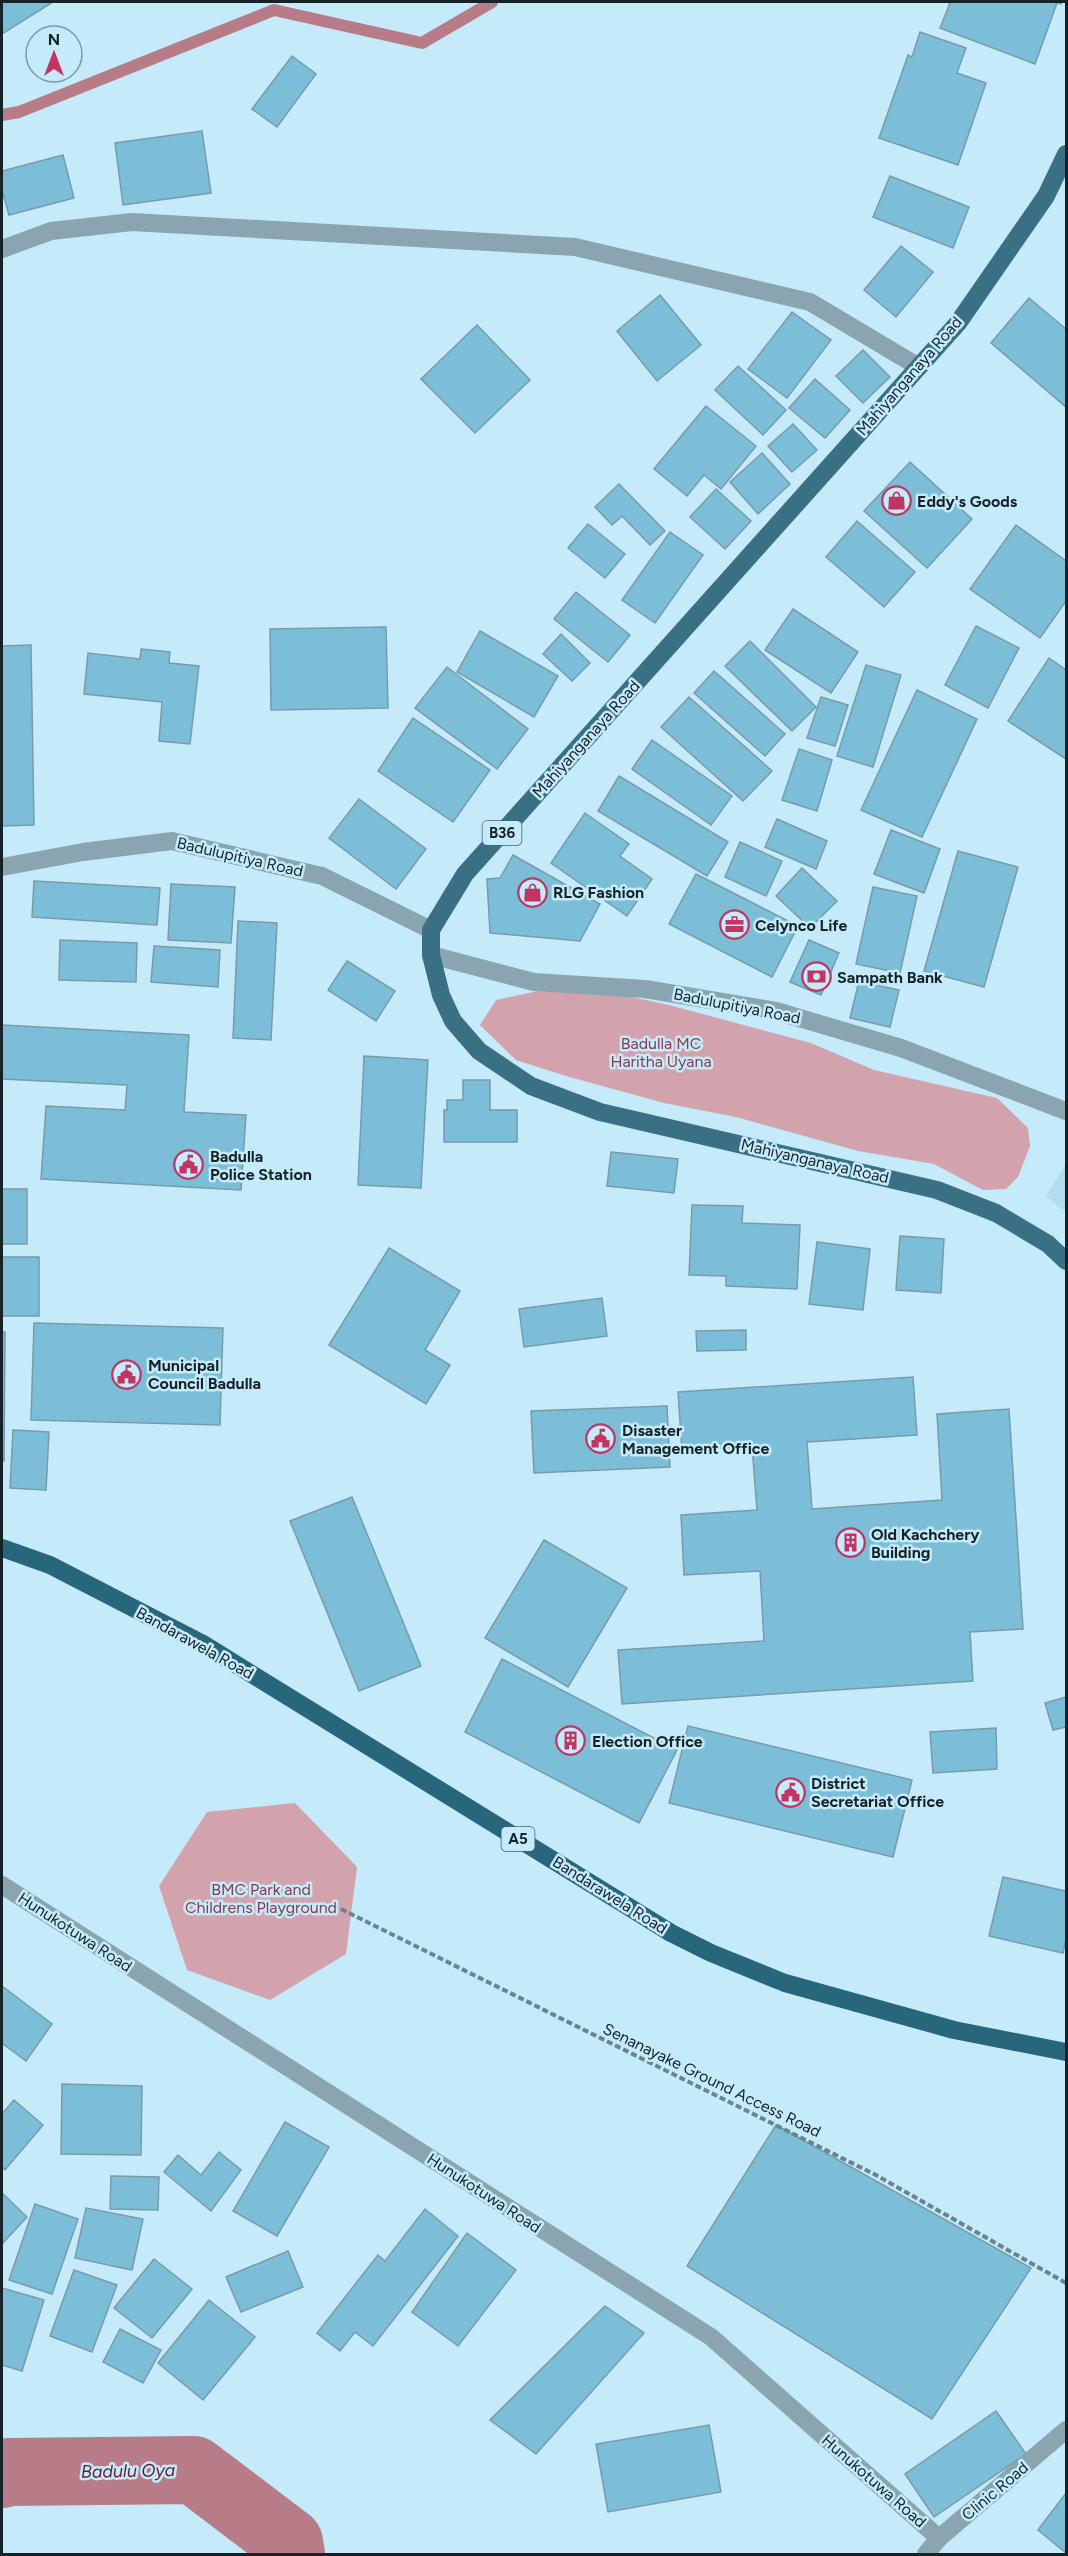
<svg xmlns="http://www.w3.org/2000/svg" width="1068" height="2556" font-family="Figtree,sans-serif">
	<style>
		.built { fill: #b1ddef }
		.green { fill: #d2a3ac }
		.lines { fill: none; stroke-linecap: round; stroke-linejoin: round }
		.stream { stroke: #b87c88; stroke-width: 12 }
		.river { stroke: #b87c88; stroke-width: 68 }
		.building { fill: #7cbed7; stroke: #789ba9; stroke-width: 1.5 }
		.path { stroke: #6a848e; stroke-width: 4; stroke-dasharray: 6 3; stroke-linecap: butt }
		.service { stroke: #8aa5b0; stroke-width: 18 }
		.minor { stroke: #8aa5b0; stroke-width: 18 }
		.tertiary { stroke: #8aa5b0; stroke-width: 18 }
		.primary { stroke: #3a7084; stroke-width: 18 }
		.trunk { stroke: #28667c; stroke-width: 18 }
		.labels { text-anchor: middle; dominant-baseline: central; stroke-width: 5; stroke-linejoin: round; paint-order: stroke }
		.shield { fill: #c5eaf9; stroke: #4a5f67; stroke-width: 1.5 }
		.shield-label { font-size: 15px; font-weight: bold; fill: #152329 }
		.street-label { font-size: 16px; fill: #152329; stroke: #c5eaf9 }
		.poi-label { font-size: 16px; font-weight: bold; fill: #152329; stroke: #c5eaf9; text-anchor: start }
		.park-label { font-size: 16px; fill: #873b4e; stroke: #c5eaf9 }
		.water-label { font-size: 18px; font-style: italic; fill: #641b31; stroke: #c5eaf9 }
	</style>
	<rect width="100%" height="100%" fill="#c5eaf9"/>
	<polygon class="built" points="1066,1164 1066,1212 1046,1196"/>
	<g class="green">
		<polygon points="538,991 622,995 669,1005 811,1043 874,1070 997,1098 1028,1128 1030,1146 1018,1177 1006,1189 983,1190 934,1164 858,1151 736,1117 664,1103 566,1076 516,1060 480,1025 496,1000"/>
		<polygon points="295,1803 357,1867 346,1954 270,2000 187,1970 159,1886 207,1812"/>
	</g>
	<g class="lines">
		<polyline class="stream" points="2,115 19,112 274,10 422,43 492,2"/>
		<polyline class="river" points="2,2474 9,2472 194,2470 289,2542 291,2554"/>
	</g>
	<g class="building">
		<polygon points="2,2 53,2 2,34"/>
		<polygon points="945,2 1062,2 1061,4 1057,3 1035,64 940,28 950,3"/>
		<polygon points="920,32 966,48 957,73 986,83 958,165 879,138 908,55 912,57"/>
		<polygon points="292,56 316,74 277,127 252,109"/>
		<polygon points="202,131 211,193 123,205 115,143"/>
		<polygon points="63,155 74,198 9,215 2,190 2,171"/>
		<polygon points="890,176 969,207 953,248 873,217"/>
		<polygon points="901,246 933,272 896,317 864,290"/>
		<polygon points="660,295 701,345 657,381 617,331"/>
		<polygon points="1029,298 1066,329 1066,407 991,343"/>
		<polygon points="792,312 831,340 787,398 748,369"/>
		<polygon points="477,325 530,380 475,433 421,379"/>
		<polygon points="863,350 890,377 863,403 836,376"/>
		<polygon points="738,366 786,410 763,435 715,390"/>
		<polygon points="815,379 850,410 825,438 789,408"/>
		<polygon points="706,406 756,446 721,489 704,475 687,496 654,469"/>
		<polygon points="793,424 817,450 792,472 768,446"/>
		<polygon points="762,453 790,484 758,514 730,482"/>
		<polygon points="910,462 972,519 927,568 864,511"/>
		<polygon points="619,484 665,531 650,545 622,516 612,525 595,507"/>
		<polygon points="716,489 751,521 725,549 690,517"/>
		<polygon points="857,521 915,572 884,607 826,557"/>
		<polygon points="588,524 625,554 605,578 568,548"/>
		<polygon points="1016,525 1066,561 1066,601 1040,638 970,589"/>
		<polygon points="670,532 703,555 655,623 622,600"/>
		<polygon points="576,592 630,635 608,662 554,619"/>
		<polygon points="793,609 858,652 831,693 765,650"/>
		<polygon points="976,626 1019,648 988,708 945,685"/>
		<polygon points="386,627 388,708 271,710 270,629"/>
		<polygon points="480,631 558,676 534,717 457,672"/>
		<polygon points="561,634 590,663 572,681 543,654"/>
		<polygon points="750,641 816,707 792,731 725,666"/>
		<polygon points="31,645 34,825 2,826 2,646"/>
		<polygon points="141,649 170,652 169,663 199,666 190,744 159,741 162,702 84,694 88,653 140,659"/>
		<polygon points="1049,658 1066,670 1066,759 1008,721"/>
		<polygon points="866,665 901,675 873,767 837,756"/>
		<polygon points="447,667 528,729 497,769 415,708"/>
		<polygon points="714,671 785,734 765,756 694,693"/>
		<polygon points="917,690 977,719 922,837 861,810"/>
		<polygon points="689,697 772,771 743,801 661,727"/>
		<polygon points="821,697 848,705 835,746 807,738"/>
		<polygon points="413,718 490,770 453,822 378,771"/>
		<polygon points="652,740 732,796 711,825 632,769"/>
		<polygon points="799,749 832,760 817,811 782,800"/>
		<polygon points="619,776 728,842 707,876 598,811"/>
		<polygon points="359,799 426,849 396,889 329,838"/>
		<polygon points="585,813 629,844 620,856 652,879 627,916 551,863"/>
		<polygon points="777,819 827,841 816,869 765,847"/>
		<polygon points="891,830 940,849 924,893 874,874"/>
		<polygon points="740,842 782,861 766,896 725,877"/>
		<polygon points="958,851 1018,867 984,987 924,971"/>
		<polygon points="513,855 600,904 580,941 490,933 487,879 500,878"/>
		<polygon points="802,868 837,901 810,928 776,896"/>
		<polygon points="696,874 798,926 772,977 669,924"/>
		<polygon points="34,881 160,888 157,925 32,917"/>
		<polygon points="171,884 235,887 231,943 168,940"/>
		<polygon points="873,887 917,896 900,973 856,964"/>
		<polygon points="238,921 277,923 271,1040 233,1038"/>
		<polygon points="60,940 137,943 136,982 59,980"/>
		<polygon points="809,940 839,953 821,995 790,982"/>
		<polygon points="154,946 220,950 218,987 151,982"/>
		<polygon points="347,961 395,991 376,1021 328,990"/>
		<polygon points="859,981 899,990 890,1027 850,1018"/>
		<polygon points="2,1025 189,1035 184,1112 246,1115 241,1190 41,1179 46,1106 125,1110 127,1085 2,1079"/>
		<polygon points="364,1056 428,1060 421,1188 358,1185"/>
		<polygon points="463,1080 490,1080 490,1110 517,1110 517,1142 444,1142 444,1110 447,1110 447,1100 463,1100"/>
		<polygon points="611,1152 678,1159 674,1193 607,1186"/>
		<rect x="2" y="1189" width="25" height="55"/>
		<polygon points="692,1205 743,1206 742,1223 800,1225 797,1289 726,1286 726,1276 689,1275"/>
		<polygon points="900,1236 944,1239 941,1293 896,1290"/>
		<polygon points="817,1242 870,1249 863,1310 809,1304"/>
		<polygon points="389,1248 460,1291 425,1350 450,1365 426,1404 329,1345"/>
		<rect x="2" y="1257" width="37" height="59"/>
		<polygon points="602,1298 607,1336 524,1347 519,1309"/>
		<polygon points="34,1323 223,1328 220,1425 31,1420"/>
		<polygon points="746,1330 746,1350 697,1351 696,1331"/>
		<polygon points="2,1332 5,1332 4,1461 2,1461"/>
		<polygon points="913,1377 917,1435 807,1442 812,1509 942,1500 937,1414 1009,1409 1023,1629 970,1632 973,1681 622,1704 618,1650 764,1641 760,1571 684,1575 681,1515 757,1510 752,1446 682,1451 678,1392"/>
		<polygon points="667,1406 670,1467 534,1473 531,1411"/>
		<polygon points="13,1430 49,1432 46,1490 10,1488"/>
		<polygon points="352,1497 421,1666 359,1691 290,1521"/>
		<polygon points="544,1540 627,1588 568,1687 485,1638"/>
		<polygon points="502,1659 677,1750 639,1823 465,1732"/>
		<polygon points="1066,1697 1066,1727 1053,1730 1045,1703"/>
		<polygon points="688,1726 912,1780 893,1857 669,1803"/>
		<polygon points="996,1728 997,1769 933,1773 930,1732"/>
		<polygon points="1003,1877 1066,1891 1066,1939 1063,1953 989,1936"/>
		<polygon points="2,1986 52,2024 26,2061 2,2043"/>
		<polygon points="62,2084 142,2086 141,2155 61,2154"/>
		<polygon points="14,2100 43,2125 5,2170 2,2167 2,2114"/>
		<polygon points="285,2122 329,2147 277,2236 233,2211"/>
		<polygon points="776,2125 1031,2268 932,2419 687,2266"/>
		<polygon points="219,2152 241,2170 211,2211 164,2172 178,2155 201,2175"/>
		<polygon points="111,2176 159,2177 158,2210 110,2209"/>
		<polygon points="2,2193 27,2217 2,2244"/>
		<polygon points="35,2204 78,2219 52,2294 9,2280"/>
		<polygon points="86,2208 143,2219 132,2270 75,2258"/>
		<polygon points="425,2209 458,2236 373,2346 355,2332 340,2351 317,2333 378,2255 385,2261"/>
		<polygon points="467,2233 516,2270 458,2346 412,2312"/>
		<polygon points="288,2251 303,2287 241,2312 226,2277"/>
		<polygon points="154,2259 192,2289 152,2338 114,2308"/>
		<polygon points="74,2270 117,2285 92,2352 50,2336"/>
		<polygon points="2,2288 44,2300 22,2371 2,2365"/>
		<polygon points="209,2300 255,2337 203,2400 158,2363"/>
		<polygon points="605,2306 644,2333 536,2454 490,2420"/>
		<polygon points="120,2329 161,2350 143,2383 103,2362"/>
		<polygon points="996,2411 1026,2454 934,2517 905,2474"/>
		<polygon points="709,2425 721,2492 608,2512 596,2444"/>
		<polygon points="1066,2493 1066,2553 1038,2530"/>
	</g>
	<g class="lines">
		<polyline class="path" points="341,1909 874,2174 1066,2283"/>
		<polyline class="service" points="2,249 51,231 132,222 575,247 810,302 919,367"/>
		<polyline class="minor" points="2,867 83,852 172,841 322,876 431,930"/>
		<g class="tertiary">
			<polyline points="431,955 534,982 645,989 776,1011 901,1048 1066,1111"/>
			<polyline points="2,1885 711,2337 939,2538"/>
			<polyline points="926,2554 939,2538 1066,2430"/>
		</g>
		<polyline class="primary" points="1066,154 1046,196 958,323 465,874 431,930 431,955 441,995 453,1021 479,1051 531,1086 600,1112 937,1190 996,1213 1048,1244 1066,1261"/>
		<polyline class="trunk" points="2,1548 50,1565 203,1644 671,1933 711,1953 785,1983 954,2030 1066,2052"/>
	</g>
	<defs>
		<symbol id="shop-ring" viewBox="-11 -11 22 22"><circle r="9.5" fill="#c5eaf9" stroke="#c23462" stroke-width="1.5"/><path d="M-5-2.5h2.3a2.7 3.5 0 0 1 5.4 0H5L5.5 6h-11ZM-1.5-2.5h3a1.5 2.3 0 0 0-3 0Z" fill="#c23462"/></symbol>
		<symbol id="office-ring" viewBox="-11 -11 22 22"><circle r="9.5" fill="#c5eaf9" stroke="#c23462" stroke-width="1.5"/><path d="M-6-3h4V-5.5h4V-3h4V5H-6ZM-1-4.5V-3h2v-1.5ZM-6 0V1H6V0Z" fill="#c23462"/></symbol>
		<symbol id="bank-ring" viewBox="-11 -11 22 22"><circle r="9.5" fill="#c5eaf9" stroke="#c23462" stroke-width="1.5"/><path d="M-6-4H6V4H-6ZM0-2.3a2.3 2.3 0 1 0 0 4.6a2.3 2.3 0 1 0 0-4.6Z" fill="#c23462"/></symbol>
		<symbol id="civic-ring" viewBox="-11 -11 22 22"><circle r="9.5" fill="#c5eaf9" stroke="#c23462" stroke-width="1.5"/><path d="M-.6-6.5H3V-4.5H.6V-3L4-1V1h2V6H-6V1h2V-1L-.6-3ZM-1.2 2.5V6h2.4V2.5Z" fill="#c23462"/></symbol>
		<symbol id="building-ring" viewBox="-11 -11 22 22"><circle r="9.5" fill="#c5eaf9" stroke="#c23462" stroke-width="1.5"/><path d="M-4-6H4V6H1V3H-1V6H-4ZM-2.5-4.3h1.7v1.8h-1.7ZM.8-4.3h1.7v1.8H.8ZM-2.5-1h1.7V.8h-1.7ZM.8-1h1.7V.8H.8Z" fill="#c23462"/></symbol>
	</defs>
	<g fill-rule="evenodd">
		<use href="#shop-ring" x="880" y="484" width="33" height="33"/>
		<use href="#shop-ring" x="516" y="876" width="33" height="33"/>
		<use href="#office-ring" x="718" y="908" width="33" height="33"/>
		<use href="#bank-ring" x="800" y="960" width="33" height="33"/>
		<use href="#civic-ring" x="172" y="1148" width="33" height="33"/>
		<use href="#civic-ring" x="110" y="1358" width="33" height="33"/>
		<use href="#civic-ring" x="584" y="1422" width="33" height="33"/>
		<use href="#building-ring" x="834" y="1526" width="33" height="33"/>
		<use href="#building-ring" x="554" y="1724" width="33" height="33"/>
		<use href="#civic-ring" x="774" y="1776" width="33" height="33"/>
	</g>
	<g class="labels">
		<g class="shield">
			<rect x="482.5" y="821" width="39" height="24" rx="4.5"/>
			<rect x="501.5" y="1827" width="33" height="24" rx="4.5"/>
		</g>
		<g class="shield-label">
			<text x="502" y="833">B36</text>
			<text x="518" y="1839">A5</text>
		</g>
		<g class="street-label">
			<text transform="translate(909 376) rotate(-49)">Mahiyanganaya Road</text>
			<text transform="translate(586 739) rotate(-48)">Mahiyanganaya Road</text>
			<text transform="translate(240 857) rotate(13)">Badulupitiya Road</text>
			<text transform="translate(737 1006) rotate(11)">Badulupitiya Road</text>
			<text transform="translate(815 1161) rotate(13)">Mahiyanganaya Road</text>
			<text transform="translate(195 1643) rotate(29)">Bandarawela Road</text>
			<text transform="translate(610 1895) rotate(32)">Bandarawela Road</text>
			<text transform="translate(75 1932) rotate(33)">Hunukotuwa Road</text>
			<text transform="translate(712 2080) rotate(26)">Senanayake Ground Access Road</text>
			<text transform="translate(484 2193) rotate(33)">Hunukotuwa Road</text>
			<text transform="translate(874 2481) rotate(41)">Hunukotuwa Road</text>
			<text transform="translate(995 2491) rotate(-40)">Clinic Road</text>
		</g>
		<g class="poi-label">
			<text x="917" y="501">Eddy's Goods</text>
			<text x="553" y="892">RLG Fashion</text>
			<text x="755" y="925">Celynco Life</text>
			<text x="837" y="977">Sampath Bank</text>
			<text x="210" y="1156">Badulla<tspan x="210" dy="18">Police Station</tspan></text>
			<text x="148" y="1365">Municipal<tspan x="148" dy="18">Council Badulla</tspan></text>
			<text x="622" y="1430">Disaster<tspan x="622" dy="18">Management Office</tspan></text>
			<text x="871" y="1534">Old Kachchery<tspan x="871" dy="18">Building</tspan></text>
			<text x="592" y="1741">Election Office</text>
			<text x="811" y="1783">District<tspan x="811" dy="18">Secretariat Office</tspan></text>
		</g>
		<g class="park-label">
			<text x="661" y="1043">Badulla MC<tspan x="661" dy="18">Haritha Uyana</tspan></text>
			<text x="261" y="1889">BMC Park and<tspan x="261" dy="18">Childrens Playground</tspan></text>
		</g>
		<g class="water-label">
			<text transform="translate(128 2471) rotate(-1)">Badulu Oya</text>
		</g>
	</g>
	<rect width="1068" height="2556" fill="none" stroke="#152329" stroke-width="6"/>
	<g transform="translate(54 54)"><circle r="28" fill="#c5eaf9" stroke="#7f9aa6" stroke-width="1.5"/>
	<path d="M0-4.5L10 22L0 15L-10 22Z" fill="#c23462"/>
	<text y="-9" font-size="16" font-weight="bold" text-anchor="middle" fill="#152329">N</text>
	</g>
</svg>
